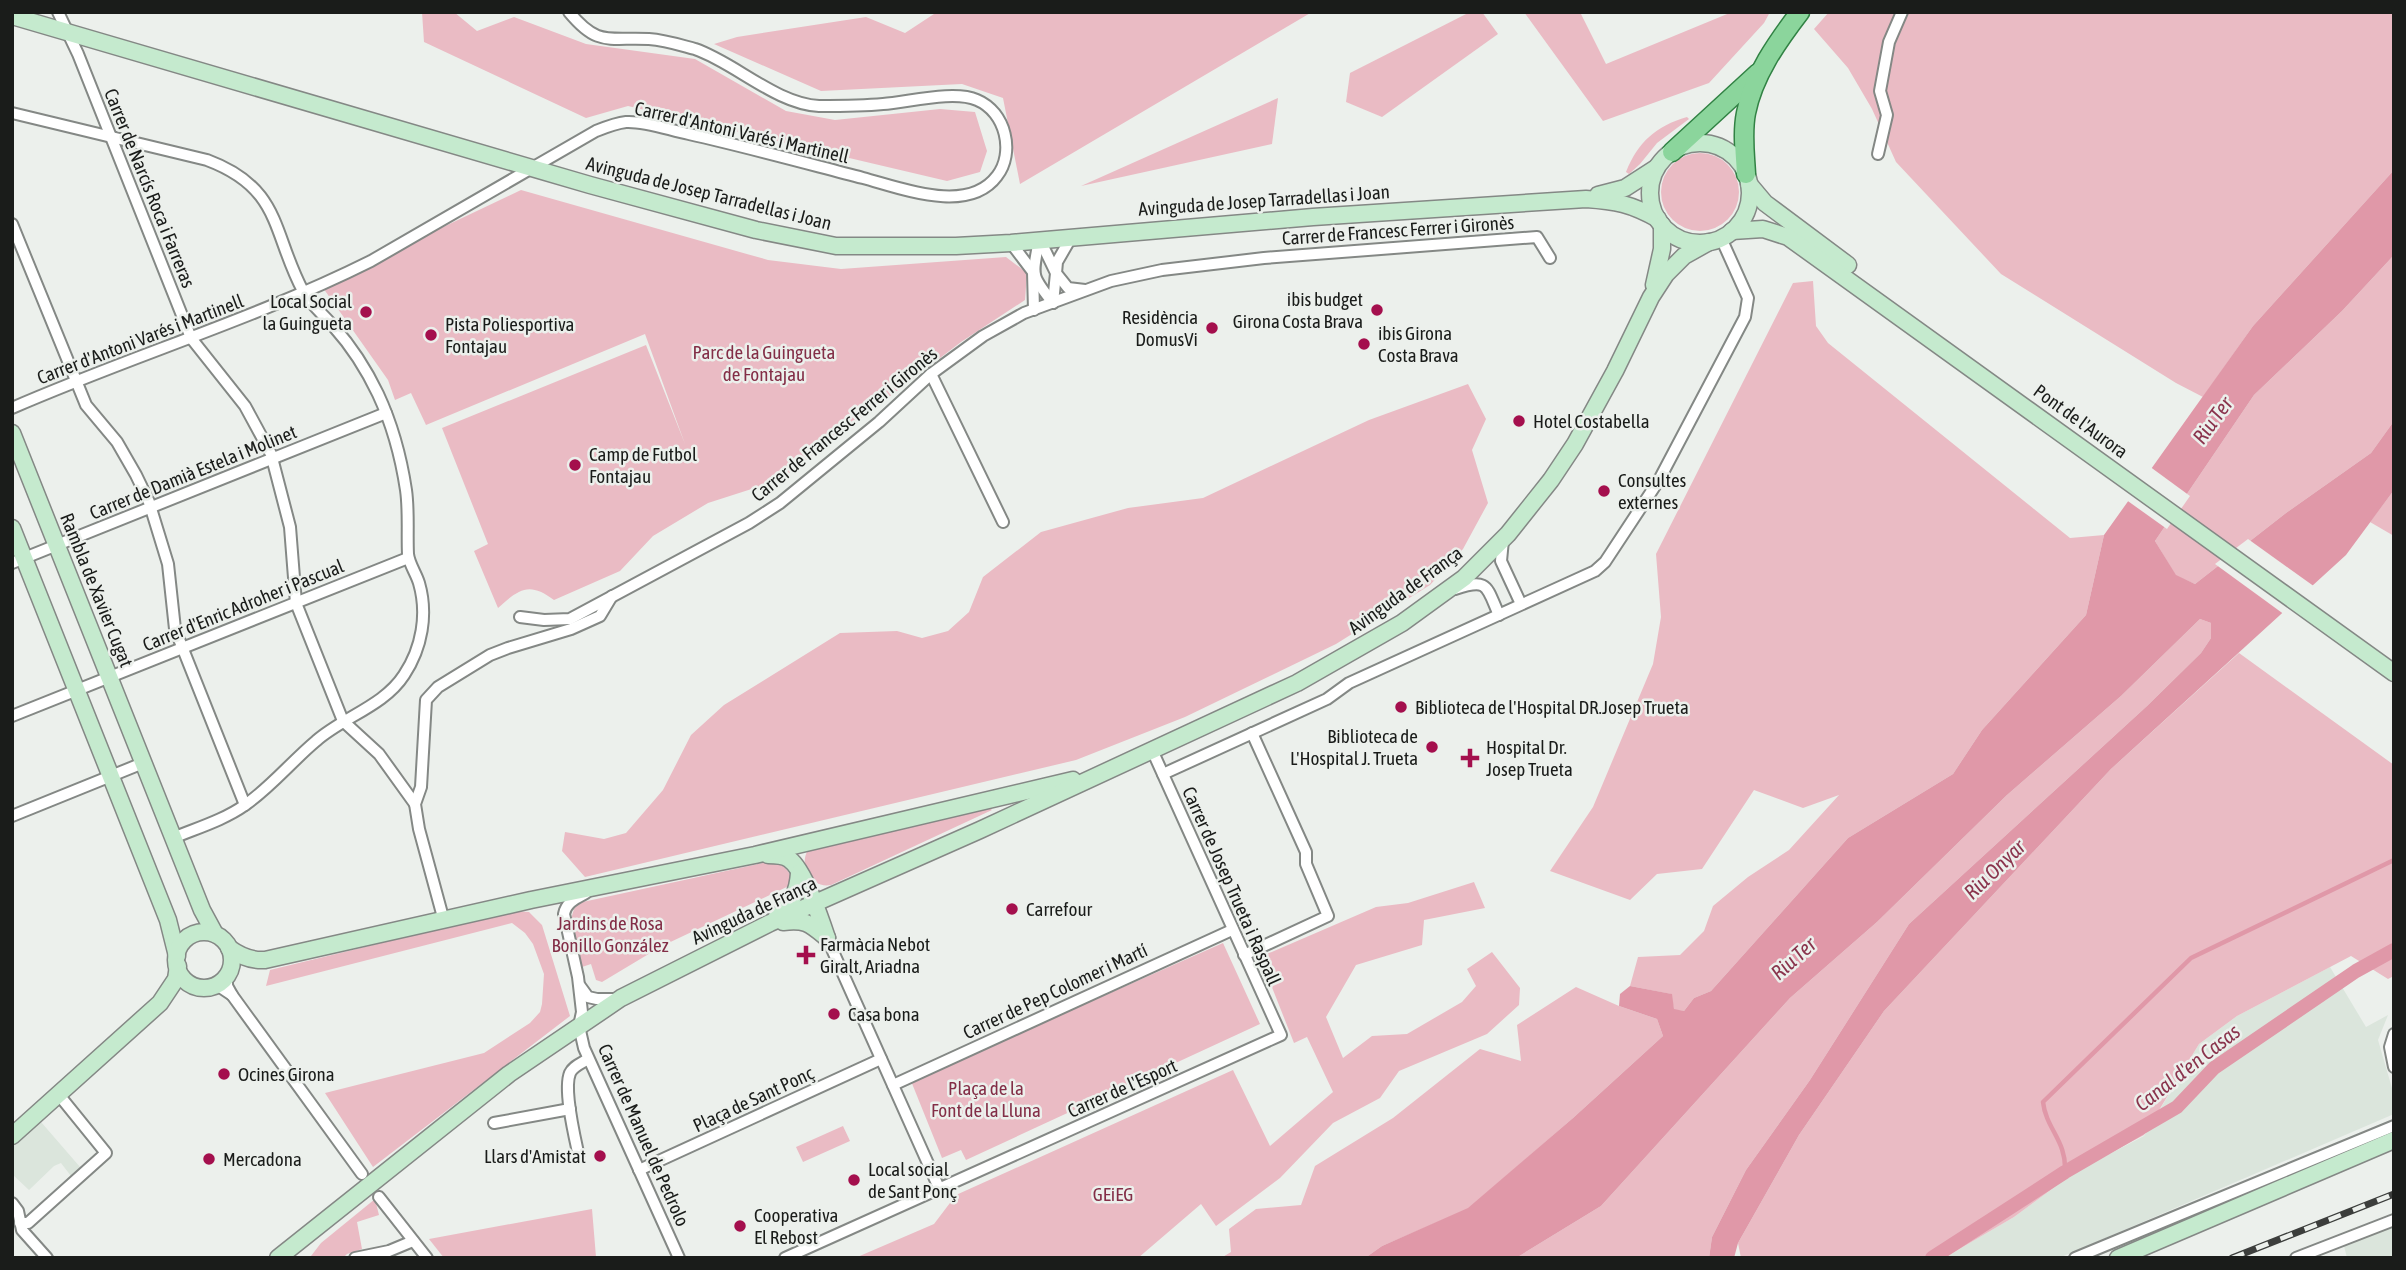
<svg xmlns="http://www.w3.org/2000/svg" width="2406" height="1270" font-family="'Asap Condensed',sans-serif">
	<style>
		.built { fill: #dbe5dc }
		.green { fill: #eabbc4 }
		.water { fill: #e098a8 }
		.pier { fill: #ecf0ec }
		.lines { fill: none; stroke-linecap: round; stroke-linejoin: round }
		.stream { stroke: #e098a8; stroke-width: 4.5 }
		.canal { stroke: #e098a8; stroke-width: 14 }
		.street-casing { stroke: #848885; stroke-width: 14 }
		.secondary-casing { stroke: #848885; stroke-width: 19 }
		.primary-casing { stroke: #318244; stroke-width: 21 }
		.street { stroke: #fff; stroke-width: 10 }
		.secondary { stroke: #c5eace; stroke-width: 16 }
		.primary { stroke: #8bd59c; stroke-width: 18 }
		.rail-casing { stroke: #3c3e3c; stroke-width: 7 }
		.rail { stroke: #ecf0ec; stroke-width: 4.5; stroke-dasharray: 13; stroke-linecap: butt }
		.poi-dot { fill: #a40f4d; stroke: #ecf0ec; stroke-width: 2.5 }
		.labels { text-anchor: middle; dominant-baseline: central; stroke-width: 5; stroke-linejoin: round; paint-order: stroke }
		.street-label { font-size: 19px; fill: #1a1c1a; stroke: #ecf0ec }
		.poi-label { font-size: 19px; fill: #1a1c1a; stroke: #ecf0ec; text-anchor: start }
		.park-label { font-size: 19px; fill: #832e47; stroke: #ecf0ec }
		.water-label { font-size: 21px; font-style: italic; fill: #8a344d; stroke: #ecf0ec }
	</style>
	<rect width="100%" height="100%" fill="#ecf0ec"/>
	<g class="built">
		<polygon points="2330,967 2366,1027 2388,1015 2378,1040 2394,1095 2394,1114 2059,1258 1944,1258 2014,1217 2075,1172 2144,1136 2199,1044 2237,1016"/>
		<polygon points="41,1122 80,1167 71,1176 61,1163 54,1166 29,1190 12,1174 12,1146"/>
		<polygon points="2394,1227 2394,1258 2347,1258 2344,1246"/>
	</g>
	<g class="green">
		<polygon points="422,12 454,12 477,31 514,17 586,44 695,59 786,111 835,120 940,109 975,112 987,151 980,172 947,181 628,106 586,118 424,42"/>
		<polygon points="937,12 1312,12 1020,184 1003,98 962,84 821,91 714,44 737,37 866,17 905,33"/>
		<polygon points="1470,12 1482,12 1498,34 1382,117 1346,102 1350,73"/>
		<polygon points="1524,12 1580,12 1606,64 1732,12 1770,12 1764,23 1709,83 1603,121"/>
		<polygon points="1829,12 2394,12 2394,170 2253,326 2203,397 2176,383 2001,274 1896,162 1872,109 1848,68 1814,29"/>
		<polygon points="1278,98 1272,144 1081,186"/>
		<path d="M1687 117 1689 119 1657 143 1640 164 1629 174 1626 172C1638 142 1656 126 1687 117Z"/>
		<circle cx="1700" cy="192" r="39"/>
		<path d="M521 190 768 260 841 269 1006 257 1027 273 1025 300 961 342 780 480 708 503 653 536 620 571 554 600C529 581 519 589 498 608L474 551 488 544 442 428 646 345 685 444 645 334 426 425 411 393 395 400 388 380 321 285Z"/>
		<polygon points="2394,255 2394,421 2371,453 2286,513 2195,584 2176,576 2155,541 2254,395 2342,311"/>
		<polygon points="1813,281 1816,326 1828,343 2070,538 2104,535 2086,615 1982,730 1953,774 1848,838 1711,991 1694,998 1684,1011 1674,1010 1671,994 1630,986 1638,957 1680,955 1704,931 1713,906 1748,877 1789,850 1839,795 1803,808 1754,790 1702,869 1657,874 1630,900 1550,871 1593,807 1653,664 1661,617 1656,554 1793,283"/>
		<polygon points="1468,384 1486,419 1472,450 1488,503 1463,549 1430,585 1336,644 1185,717 1076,760 585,877 562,851 565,832 604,839 626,833 663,790 691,735 724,705 840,633 897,631 922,638 948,631 969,612 983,577 1041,532 1128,508 1203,498 1369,420"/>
		<polygon points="2394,490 2394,536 2370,522"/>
		<polygon points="2200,619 2211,623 2211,638 2201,653 2147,706 1909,924 1810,1080 1746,1170 1712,1237 1709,1258 1516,1258 1601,1206 1790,998 1877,922 2007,795 2121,696"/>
		<polygon points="2239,653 2394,765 2394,976 2388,979 2351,956 2237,1016 2199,1044 2144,1135 2075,1172 2014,1217 1944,1258 1741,1258 1738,1243 1799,1135 1884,1011 2111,769"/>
		<path d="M990 808 992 810 831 885C812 889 798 866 808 850Z"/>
		<path d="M772 861C785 866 790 870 793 884L662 946 602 982 596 980 591 964 582 967C575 949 564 920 578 903Z"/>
		<polygon points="1474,882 1485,908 1424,920 1422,945 1356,965 1326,1017 1343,1058 1372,1036 1407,1034 1462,1002 1476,986 1467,969 1492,952 1520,988 1519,1005 1487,1034 1399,1071 1380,1098 1333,1123 1280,1178 1216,1226 1201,1204 1138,1258 855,1258 934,1224 956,1195 1233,1070 1270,1146 1333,1092 1307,1037 1294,1043 1260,957 1376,907 1408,903"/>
		<polygon points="513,911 529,912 542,925 570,1016 373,1167 325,1093 484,1053 530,1023 540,1012 542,1004 544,974 533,944 525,933 512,923 266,986 270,970"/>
		<polygon points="1223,943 1260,1024 966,1160 961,1150 942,1158 911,1081"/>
		<polygon points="1576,987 1619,1006 1657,1019 1663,1036 1573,1118 1468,1209 1382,1246 1365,1258 1221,1258 1231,1252 1229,1229 1256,1209 1301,1205 1315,1166 1393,1118 1480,1049 1521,1061 1517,1025"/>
		<polygon points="843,1126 850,1141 803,1162 796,1147"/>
		<polygon points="375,1199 379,1215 357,1222 362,1249 347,1254 343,1258 306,1258 311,1256 321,1243"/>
		<polygon points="592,1209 596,1257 593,1258 444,1258 429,1239"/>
	</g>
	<polygon class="water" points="2394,170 2394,255 2342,311 2254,395 2155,541 2176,575 2195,584 2286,513 2371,453 2394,421 2394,490 2346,555 2111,769 1884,1011 1799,1135 1738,1243 1734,1258 1709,1258 1712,1237 1746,1170 1810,1080 1909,924 2147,706 2201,653 2211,638 2211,623 2200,619 2121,696 2007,795 1877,922 1790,998 1601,1206 1516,1258 1365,1258 1382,1246 1468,1208 1573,1118 1663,1036 1657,1019 1619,1006 1620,994 1630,986 1672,994 1674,1009 1684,1011 1694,998 1711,991 1848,838 1953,774 1982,730 2086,615 2104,535 2253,326"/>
	<g class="pier">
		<polygon points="2149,466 2190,496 2167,529 2125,499"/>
		<polygon points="2248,539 2315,587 2285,615 2215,564"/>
	</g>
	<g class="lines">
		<path class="stream" d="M2065 1172C2067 1141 2046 1129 2043 1102L2191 958 2394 860"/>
		<polyline class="canal" points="1932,1258 2065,1172 2177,1107 2214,1068 2356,971 2394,950"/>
		<defs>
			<g id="street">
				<polyline points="58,12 78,54 191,338 245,406 271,454 290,527 296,603 343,721 379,754 415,804"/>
				<path d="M12 113 207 160C282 188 272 233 303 291 310 304 325 316 334 327 352 347 366 369 378 394 392 424 401 457 406 490 409 511 407 533 408 554 409 564 416 573 419 583 428 614 422 648 404 675 384 706 343 717 316 741 291 762 271 787 245 805 224 820 197 828 173 838"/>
				<polyline points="1878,154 1887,115 1880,91 1889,42 1902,12"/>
				<polyline points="12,224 86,405 117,442 136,475 149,502 168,564 175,629 245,805"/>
				<polyline points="1072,236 1057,262 1056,273 1068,288 1085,290"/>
				<path d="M1039 239C1033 276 1029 273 1053 303"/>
				<polyline points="1040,240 1056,273 1053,303"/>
				<polyline points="1011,243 1033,272 1034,310"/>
				<polyline points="931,374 1003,522"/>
				<path d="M12 408C131 356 255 319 371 261L596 131C606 127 616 123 626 122 646 121 669 130 689 134 747 147 805 163 863 178 901 188 968 215 997 176 1015 153 1006 112 977 100 954 90 909 102 883 104 862 106 840 106 819 106 776 104 734 62 695 49 680 45 665 40 649 39 608 37 598 47 569 12"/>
				<polyline points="1503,540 1501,561 1521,604"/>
				<polyline points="12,563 386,413"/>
				<path d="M1455 589C1489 578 1486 586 1499 615"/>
				<polyline points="520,617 544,620 570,619 749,523 780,503 879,422 931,374 983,336 1024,313 1111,281 1162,270 1264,258 1537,237 1550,258"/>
				<polyline points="12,716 408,558"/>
				<polyline points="1163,774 1327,699 1349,683 1595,571 1605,562 1659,480 1745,317 1748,298 1721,238"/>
				<polyline points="12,816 143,763"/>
				<path d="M586 893C577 898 566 902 564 914L578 977 582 1012 579 1026 584 1048 679 1258"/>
				<polyline points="444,921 419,829 415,804 421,787 426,700 438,687 490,655 508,648 571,629 600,616 612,596"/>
				<polyline points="827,938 939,1188"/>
				<polyline points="1244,955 1328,916 1306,864 1306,852 1252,733"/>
				<polyline points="212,986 220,987 232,995 227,986 227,976"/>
				<polyline points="580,986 588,997 597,999 617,999"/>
				<polyline points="232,995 362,1174"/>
				<polyline points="2394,1034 2390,1047 2394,1067"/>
				<polyline points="893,1085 1232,930"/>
				<polyline points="494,1123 570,1109"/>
				<path d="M579 1157C575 1138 563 1090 570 1073 573 1066 582 1063 588 1059"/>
				<polyline points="639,1170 881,1059"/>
				<polyline points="379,1197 427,1258"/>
				<polyline points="12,1203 18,1211 22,1230 47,1258"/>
				<polyline points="20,1223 28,1223 106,1153 59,1095"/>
				<polyline points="355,1258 389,1251 413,1241"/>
				<polyline points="785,1258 1281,1035 1152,750"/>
				<polyline points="2075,1258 2394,1126"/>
				<polyline points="2296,1258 2394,1220"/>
			</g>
			<g id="secondary">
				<path d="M12 16 590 185 756 230 836 246H956L1011 243 1313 217 1586 199C1616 201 1631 204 1658 219"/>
				<circle cx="1700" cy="193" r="50"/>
				<polyline points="1749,184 1765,203 1848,265"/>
				<polyline points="1598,195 1625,188 1656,168"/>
				<polyline points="1732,231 1763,229 1788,237 2394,673"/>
				<polyline points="1654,285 1662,249 1662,225"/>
				<polyline points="12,433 202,910 215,934"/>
				<polyline points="12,528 168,920 177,956"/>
				<path d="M768 855C774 855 783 855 789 859 804 869 821 920 827 938"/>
				<path d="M776 918C791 905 798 892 799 873"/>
				<path d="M783 922C806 919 810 924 827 938"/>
				<circle cx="204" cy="960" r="28"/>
				<path d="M229 948C240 956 251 961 265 960L531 900 755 855 1073 780"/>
				<polyline points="12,1136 160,1003 176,979 178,966"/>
				<polyline points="278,1258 509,1074 621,998 770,923 980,830 1297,683 1402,623 1464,578 1508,534 1551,480 1575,444 1615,371 1651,297 1666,274 1684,256 1709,242"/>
				<polyline points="2118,1258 2394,1140"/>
			</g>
			<g id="primary">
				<polyline points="1672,152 1758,73"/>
				<path d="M1746 174C1745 154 1742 133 1746 113 1753 76 1777 42 1800 12"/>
			</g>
		</defs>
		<use href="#street" class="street-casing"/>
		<use href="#secondary" class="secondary-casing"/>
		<use href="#primary" class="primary-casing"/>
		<use href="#street" class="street"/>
		<use href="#secondary" class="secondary"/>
		<use href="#primary" class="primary"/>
		<defs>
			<polyline id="rail" points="2232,1258 2394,1194"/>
		</defs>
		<use href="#rail" class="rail-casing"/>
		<use href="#rail" class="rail"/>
	</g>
	<g class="poi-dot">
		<circle cx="1377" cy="310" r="7"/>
		<circle cx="366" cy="312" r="7"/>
		<circle cx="1212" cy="328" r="7"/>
		<circle cx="431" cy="335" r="7"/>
		<circle cx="1364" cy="344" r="7"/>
		<circle cx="1519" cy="421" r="7"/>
		<circle cx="575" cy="465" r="7"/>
		<circle cx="1604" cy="491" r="7"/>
		<circle cx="1401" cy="707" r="7"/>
		<circle cx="1432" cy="747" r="7"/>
		<path d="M1466.5 747.5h7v7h7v7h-7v7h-7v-7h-7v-7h7z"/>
		<circle cx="1012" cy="909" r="7"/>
		<path d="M802.5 944.5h7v7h7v7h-7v7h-7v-7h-7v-7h7z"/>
		<circle cx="834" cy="1014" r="7"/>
		<circle cx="224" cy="1074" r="7"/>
		<circle cx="600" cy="1156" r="7"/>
		<circle cx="209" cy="1159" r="7"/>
		<circle cx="854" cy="1180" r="7"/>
		<circle cx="740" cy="1226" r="7"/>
	</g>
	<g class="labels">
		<g class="street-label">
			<text transform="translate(742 132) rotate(13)">Carrer d'Antoni Varés i Martinell</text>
			<text transform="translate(150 188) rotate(68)">Carrer de Narcís Roca i Farreras</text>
			<text transform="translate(709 193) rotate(14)">Avinguda de Josep Tarradellas i Joan</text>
			<text transform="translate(1264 200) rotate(-4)">Avinguda de Josep Tarradellas i Joan</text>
			<text transform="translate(1398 230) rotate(-4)">Carrer de Francesc Ferrer i Gironès</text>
			<text transform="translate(140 339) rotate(-21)">Carrer d'Antoni Varés i Martinell</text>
			<text transform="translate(2081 421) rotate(36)">Pont de l'Aurora</text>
			<text transform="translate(844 424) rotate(-39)">Carrer de Francesc Ferrer i Gironès</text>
			<text transform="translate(193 472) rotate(-22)">Carrer de Damià Estela i Molinet</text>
			<text transform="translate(97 590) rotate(68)">Rambla de Xavier Cugat</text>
			<text transform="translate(1405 590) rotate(-36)">Avinguda de França</text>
			<text transform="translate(243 605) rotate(-22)">Carrer d'Enric Adroher i Pascual</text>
			<text transform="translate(1232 886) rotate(66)">Carrer de Josep Trueta i Raspall</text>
			<text transform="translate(754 910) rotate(-25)">Avinguda de França</text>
			<text transform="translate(1055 991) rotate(-25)">Carrer de Pep Colomer i Martí</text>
			<text transform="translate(1122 1088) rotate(-24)">Carrer de l'Esport</text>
			<text transform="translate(753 1099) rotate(-25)">Plaça de Sant Ponç</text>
			<text transform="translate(644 1135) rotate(66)">Carrer de Manuel de Pedrolo</text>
		</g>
		<g class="poi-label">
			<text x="1363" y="299" text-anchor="end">ibis budget<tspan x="1363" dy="22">Girona Costa Brava</tspan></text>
			<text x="352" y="301" text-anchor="end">Local Social<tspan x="352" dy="22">la Guingueta</tspan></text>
			<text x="1198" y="317" text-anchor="end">Residència<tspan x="1198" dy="22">DomusVi</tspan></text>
			<text x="445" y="324">Pista Poliesportiva<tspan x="445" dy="22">Fontajau</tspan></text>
			<text x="1378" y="333">ibis Girona<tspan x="1378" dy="22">Costa Brava</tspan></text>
			<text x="1533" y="421">Hotel Costabella</text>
			<text x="589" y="454">Camp de Futbol<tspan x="589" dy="22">Fontajau</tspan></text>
			<text x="1618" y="480">Consultes<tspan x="1618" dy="22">externes</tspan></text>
			<text x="1415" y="707">Biblioteca de l'Hospital DR.Josep Trueta</text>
			<text x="1418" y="736" text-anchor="end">Biblioteca de<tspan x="1418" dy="22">L'Hospital J. Trueta</tspan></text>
			<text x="1486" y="747">Hospital Dr.<tspan x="1486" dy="22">Josep Trueta</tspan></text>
			<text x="1026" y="909">Carrefour</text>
			<text x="820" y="944">Farmàcia Nebot<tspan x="820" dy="22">Giralt, Ariadna</tspan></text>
			<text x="848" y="1014">Casa bona</text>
			<text x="238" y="1074">Ocines Girona</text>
			<text x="586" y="1156" text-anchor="end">Llars d'Amistat</text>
			<text x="223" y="1159">Mercadona</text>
			<text x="868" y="1169">Local social<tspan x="868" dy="22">de Sant Ponç</tspan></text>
			<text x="754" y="1215">Cooperativa<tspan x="754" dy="22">El Rebost</tspan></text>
		</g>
		<g class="park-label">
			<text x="764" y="352">Parc de la Guingueta<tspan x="764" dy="22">de Fontajau</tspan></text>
			<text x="610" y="923">Jardins de Rosa<tspan x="610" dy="22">Bonillo González</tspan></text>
			<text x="986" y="1088">Plaça de la<tspan x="986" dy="22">Font de la Lluna</tspan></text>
			<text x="1113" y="1194">GEiEG</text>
		</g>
		<g class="water-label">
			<text transform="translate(2212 420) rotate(-54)">Riu Ter</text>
			<text transform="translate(1994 869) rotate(-44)">Riu Onyar</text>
			<text transform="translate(1793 958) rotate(-42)">Riu Ter</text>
			<text transform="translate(2187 1067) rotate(-38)">Canal d'en Casas</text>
		</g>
	</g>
	<rect width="2406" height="1270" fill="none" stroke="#1a1c1a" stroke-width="28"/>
</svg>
